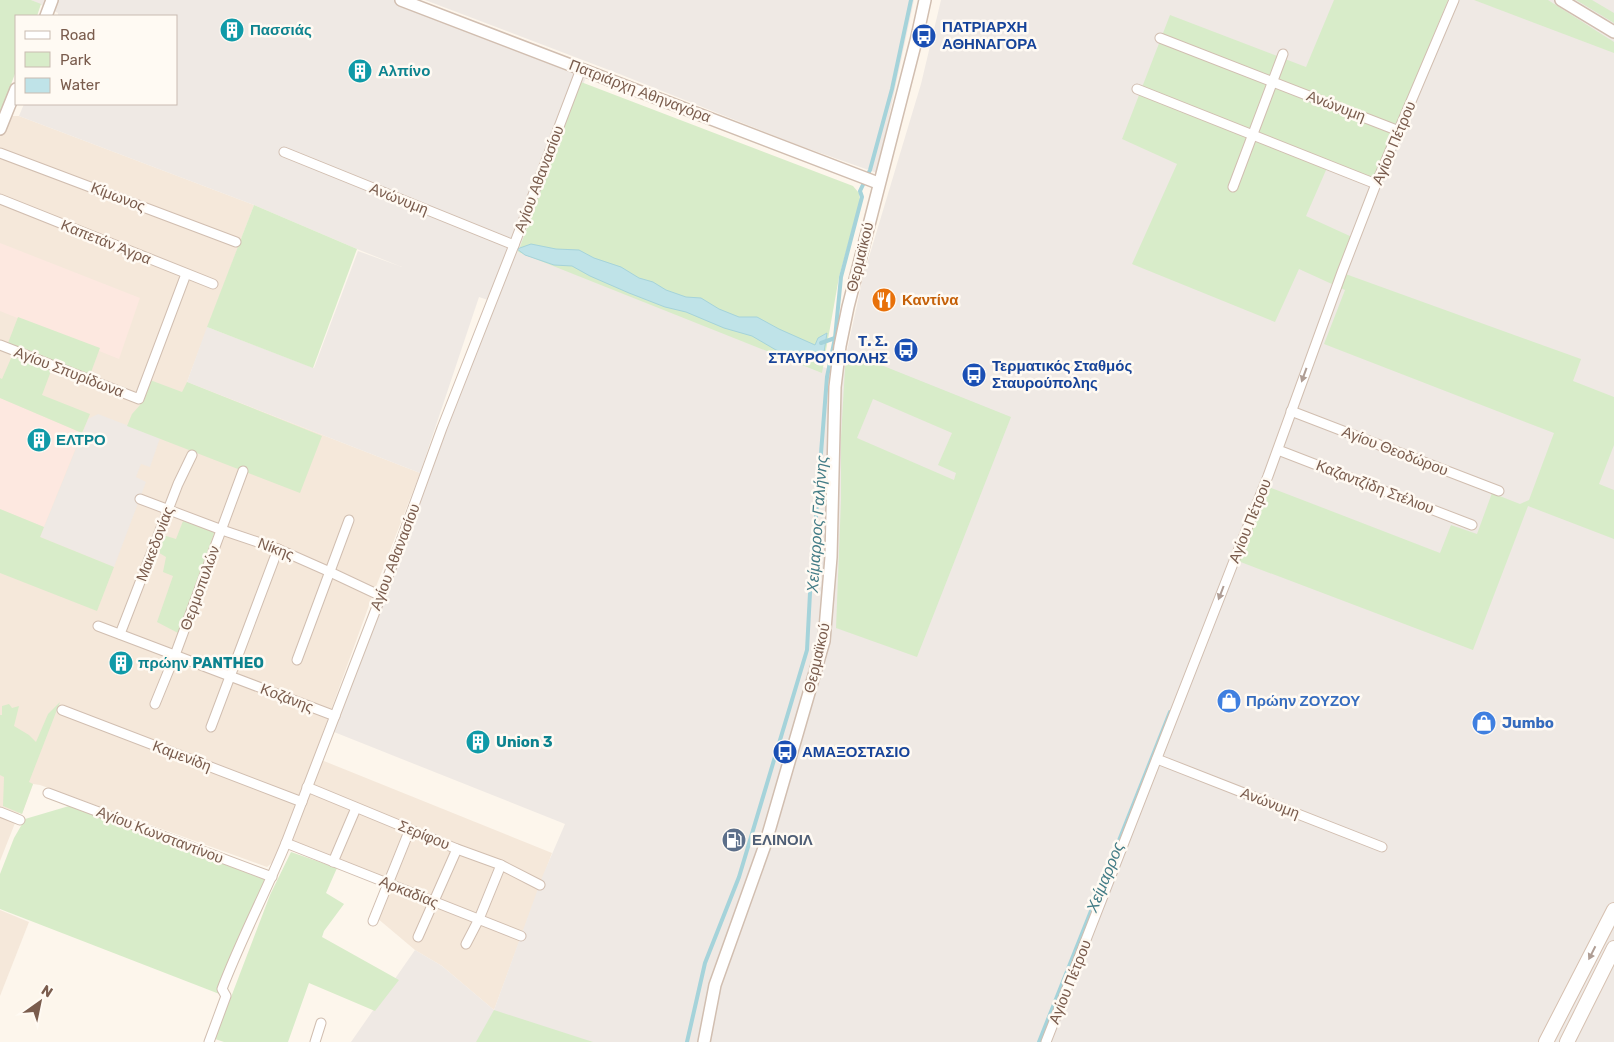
<svg xmlns="http://www.w3.org/2000/svg" width="1614" height="1042" font-family="Rubik,sans-serif">
	<style>
		.residential { fill: #f5e8da }
		.commercial { fill: #fde8e0 }
		.industrial { fill: #efe9e4 }
		.green { fill: #d8ecc9; fill-rule: evenodd }
		.water { fill: #bfe3e8; stroke: #a5d3da }
		.lines { fill: none; stroke-linecap: round; stroke-linejoin: round }
		.stream { stroke: #a5d3da; stroke-width: 4 }
		.minor-casing { stroke: #d1beb0; stroke-width: 11 }
		.tertiary-casing { stroke: #d1beb0; stroke-width: 14 }
		.secondary-casing { stroke: #d6c0b0; stroke-width: 16 }
		.minor { stroke: #fff; stroke-width: 9 }
		.tertiary { stroke: #fff; stroke-width: 11 }
		.secondary { stroke: #fff; stroke-width: 14 }
		.oneway { fill: #af9d94 }
		.labels { text-anchor: middle; dominant-baseline: central; stroke-width: 5; stroke-linejoin: round; paint-order: stroke }
		.transit-label { font-size: 15px; font-weight: bold; fill: #164399; stroke: #fffaf3; text-anchor: start }
		.culture-label { font-size: 15px; font-weight: bold; fill: #0d838f; stroke: #fffaf3; text-anchor: start }
		.street-label { font-size: 15px; fill: #7a5c4d; stroke: #fffaf3 }
		.food-label { font-size: 15px; font-weight: bold; fill: #c56008; stroke: #fffaf3; text-anchor: start }
		.shop-label { font-size: 15px; font-weight: bold; fill: #366cbe; stroke: #fffaf3; text-anchor: start }
		.service-label { font-size: 15px; font-weight: bold; fill: #4e5e75; stroke: #fffaf3; text-anchor: start }
		.water-label { font-size: 16px; font-style: italic; fill: #437c86; stroke: #fffaf3 }
	</style>
	<rect width="100%" height="100%" fill="#fdf6ec"/>
	<g class="residential">
		<polygon points="0,116 19,116 254,205 187,382 420,473 372,597 314,757 552,853 494,1010 442,966 415,950 377,918 392,888 290,847 267,867 40,785 33,784 22,814 19,813 0,861"/>
		<polygon points="0,910 29,922 0,996"/>
	</g>
	<g class="commercial">
		<polygon points="0,243 140,298 119,359 0,311"/>
		<polygon points="0,398 82,433 44,527 0,509"/>
	</g>
	<g class="industrial">
		<polygon points="31,0 415,0 590,67 518,252 842,374 863,277 921,84 941,0 1614,0 1614,1042 351,1042 415,950 442,966 494,1010 543,875 565,824 329,730 491,301 479,297 420,473 187,382 207,327 314,368 358,251 402,267 357,249 254,205 19,116 24,104 176,104 176,16 58,16 58,13"/>
		<polygon points="425,0 914,0 877,173 798,145 622,75"/>
		<polygon points="98,414 160,438 150,467 141,464 136,477 146,482 114,567 40,537 88,419"/>
	</g>
	<g class="green">
		<polygon points="0,0 31,0 41,4 37,16 16,16 16,71 0,114"/>
		<polygon points="1334,0 1448,0 1375,179 1330,161 1306,216 1352,237 1340,272 1581,359 1573,381 1614,397 1614,445 1599,484 1614,490 1614,539 1528,506 1473,650 1238,561 1269,487 1440,553 1451,525 1477,534 1492,493 1520,504 1529,500 1554,433 1324,344 1345,290 1299,269 1275,322 1132,264 1177,164 1122,139 1170,15 1306,67"/>
		<polygon points="1474,0 1548,0 1614,42 1614,53"/>
		<polygon points="1576,0 1592,0 1614,13 1614,23"/>
		<polygon points="581,82 853,186 859,193 860,201 839,277 822,373 518,252"/>
		<polygon points="254,205 357,249 313,368 207,327"/>
		<polygon points="18,317 100,348 90,375 8,343"/>
		<path d="M846 351 1011 417 917 657 836 628 841 500V437ZM873 399 952 433 938 465 956 473 954 480 857 438Z"/>
		<polygon points="12,356 51,371 42,395 90,414 82,433 0,398 0,378 2,379"/>
		<polygon points="150,380 182,392 187,382 322,436 300,493 127,426 132,414 140,405"/>
		<polygon points="0,509 44,527 40,537 114,567 97,611 0,573"/>
		<polygon points="183,521 215,531 178,633 157,622 173,576 163,572 166,557 156,551 163,535 176,539"/>
		<polygon points="60,702 29,782 33,784 22,814 3,806 4,777 0,775 0,715 2,715 2,706 9,704 12,708 19,706 14,726 29,735 36,742 48,714"/>
		<polygon points="69,806 266,880 222,995 0,909 0,874 14,838 25,819"/>
		<polygon points="291,852 337,868 326,893 344,904 324,931 322,937 399,980 375,1011 309,983 288,1042 224,1042 215,1039 270,895"/>
		<polygon points="494,1010 593,1042 476,1042"/>
	</g>
	<polygon class="water" points="531,244 556,249 579,250 594,258 621,267 639,278 653,282 666,290 686,297 701,298 719,309 739,317 757,317 779,329 815,345 818,338 827,333 822,365 817,358 809,352 793,355 776,350 752,336 724,328 686,312 665,307 629,293 590,276 572,266 554,265 525,255 517,249"/>
	<g class="lines">
		<g class="stream">
			<polyline points="821,343 835,338"/>
			<polyline points="687,1042 705,963 739,877 807,650 810,593 827,377 835,338 841,277 862,197 860,191 870,170 892,89 911,0"/>
			<polyline points="1039,1042 1170,712"/>
		</g>
		<defs>
			<g id="minor">
				<polyline points="1160,38 1399,131"/>
				<polyline points="1137,89 1376,184"/>
				<polyline points="284,152 514,245"/>
				<polyline points="0,153 236,242"/>
				<polyline points="1233,187 1283,54"/>
				<polyline points="0,199 213,284"/>
				<polyline points="0,345 139,399 186,274"/>
				<polyline points="1291,411 1499,491"/>
				<polyline points="1278,450 1472,525"/>
				<polyline points="140,499 222,530 278,549 330,572 381,596"/>
				<polyline points="98,626 335,716"/>
				<polyline points="120,634 178,484 192,455"/>
				<polyline points="297,660 349,520"/>
				<polyline points="155,704 175,655 243,471"/>
				<polyline points="62,710 302,802"/>
				<polyline points="211,727 278,549"/>
				<polyline points="1157,759 1382,847"/>
				<polyline points="307,787 457,849 501,865 540,885"/>
				<polyline points="48,793 272,877"/>
				<polyline points="0,812 20,820"/>
				<polyline points="286,843 521,936"/>
				<polyline points="333,862 356,808"/>
				<polyline points="373,921 410,829"/>
				<polyline points="418,937 457,849"/>
				<polyline points="466,944 479,919 501,865"/>
				<path d="M209 1042 226 996 222 989C241 939 266 892 286 843L381 596 442 428 514 245 581 69"/>
				<polyline points="315,1042 321,1023"/>
				<polyline points="1046,1042 1234,561 1268,476 1342,272 1376,184 1454,0"/>
			</g>
			<g id="tertiary">
				<polyline points="401,0 878,183"/>
				<polyline points="1561,0 1614,32"/>
				<polyline points="46,16 52,0"/>
				<polyline points="0,129 16,89"/>
				<polyline points="704,1042 715,985 765,845 824,641 831,557 835,387 840,346 848,307 917,37 925,0"/>
			</g>
			<g id="secondary">
				<polyline points="1546,1042 1614,910"/>
				<polyline points="1567,1042 1614,948"/>
			</g>
		</defs>
		<use href="#minor" class="minor-casing"/>
		<use href="#tertiary" class="tertiary-casing"/>
		<use href="#secondary" class="secondary-casing"/>
		<use href="#minor" class="minor"/>
		<use href="#tertiary" class="tertiary"/>
		<use href="#secondary" class="secondary"/>
	</g>
	<defs><path id="oneway-solid" d="M-6-.8H1V-3.2L6.5 0L1 3.2V.8H-6Z" transform="scale(1.25)"/></defs>
	<g class="oneway">
		<use href="#oneway-solid" transform="translate(1304 375) rotate(110)"/>
		<use href="#oneway-solid" transform="translate(1221 593) rotate(111)"/>
		<use href="#oneway-solid" transform="translate(1592 953) rotate(117)"/>
	</g>
	<defs>
		<symbol id="building-disc" viewBox="-11 -11 22 22"><circle r="9.5" fill="#0f9aa8" stroke="#fffaf3"/><path d="M-4-6H4V6H1V3H-1V6H-4ZM-2.5-4.3h1.7v1.8h-1.7ZM.8-4.3h1.7v1.8H.8ZM-2.5-1h1.7V.8h-1.7ZM.8-1h1.7V.8H.8Z" fill="#fff"/></symbol>
		<symbol id="bus-disc" viewBox="-11 -11 22 22"><circle r="9.5" fill="#1a4fb4" stroke="#fffaf3"/><path d="M-5-6H5V4H4V6H2V4H-2V6H-4V4H-5ZM-3.5-4V0h7V-4ZM-3.5 1.2v1.5H-2V1.2ZM2 1.2v1.5H3.5V1.2Z" fill="#fff"/></symbol>
		<symbol id="restaurant-disc" viewBox="-11 -11 22 22"><circle r="9.5" fill="#e8710a" stroke="#fffaf3"/><path d="M-5-6h1v4h1v-4h1v4h1v-4h1v5L-1.5 .5V6h-2V.5L-5-1ZM5-6V6H3V1.5H1.5Q1.5-4 5-6Z" fill="#fff"/></symbol>
		<symbol id="shop-disc" viewBox="-11 -11 22 22"><circle r="9.5" fill="#3f7fe0" stroke="#fffaf3"/><path d="M-5-2.5h2.3a2.7 3.5 0 0 1 5.4 0H5L5.5 6h-11ZM-1.5-2.5h3a1.5 2.3 0 0 0-3 0Z" fill="#fff"/></symbol>
		<symbol id="fuel-disc" viewBox="-11 -11 22 22"><circle r="9.5" fill="#5c6f8a" stroke="#fffaf3"/><path d="M-5.5-6h7V0h2V4h1.3V-2.5L3-4.5l.8-.8L6-3V5H2.5V1h-1V6h-7ZM-4.2-4.7v3.2H.2V-4.7Z" fill="#fff"/></symbol>
	</defs>
	<g fill-rule="evenodd">
		<use href="#building-disc" x="218" y="16" width="28" height="28"/>
		<use href="#bus-disc" x="910" y="22" width="28" height="28"/>
		<use href="#building-disc" x="346" y="57" width="28" height="28"/>
		<use href="#restaurant-disc" x="870" y="286" width="28" height="28"/>
		<use href="#bus-disc" x="892" y="336" width="28" height="28"/>
		<use href="#bus-disc" x="960" y="361" width="28" height="28"/>
		<use href="#building-disc" x="25" y="426" width="28" height="28"/>
		<use href="#building-disc" x="107" y="649" width="28" height="28"/>
		<use href="#shop-disc" x="1215" y="687" width="28" height="28"/>
		<use href="#shop-disc" x="1470" y="709" width="28" height="28"/>
		<use href="#building-disc" x="464" y="728" width="28" height="28"/>
		<use href="#bus-disc" x="771" y="738" width="28" height="28"/>
		<use href="#fuel-disc" x="720" y="826" width="28" height="28"/>
	</g>
	<g class="labels">
		<g class="transit-label">
			<text x="942" y="27">ΠΑΤΡΙΑΡΧΗ<tspan x="942" dy="17">ΑΘΗΝΑΓΟΡΑ</tspan></text>
			<text x="888" y="341" text-anchor="end">Τ. Σ.<tspan x="888" dy="17">ΣΤΑΥΡΟΥΠΟΛΗΣ</tspan></text>
			<text x="992" y="366">Τερματικός Σταθμός<tspan x="992" dy="17">Σταυρούπολης</tspan></text>
			<text x="802" y="752">ΑΜΑΞΟΣΤΑΣΙΟ</text>
		</g>
		<g class="culture-label">
			<text x="250" y="30">Πασσιάς</text>
			<text x="378" y="71">Αλπίνο</text>
			<text x="56" y="440">ΕΛΤΡΟ</text>
			<text x="138" y="663">πρώην PANTHEO</text>
			<text x="496" y="742">Union 3</text>
		</g>
		<g class="street-label">
			<text transform="translate(640 91) rotate(21)">Πατριάρχη Αθηναγόρα</text>
			<text transform="translate(1336 106) rotate(21)">Ανώνυμη</text>
			<text transform="translate(1394 143) rotate(-67)">Αγίου Πέτρου</text>
			<text transform="translate(539 179) rotate(-69)">Αγίου Αθανασίου</text>
			<text transform="translate(118 197) rotate(21)">Κίμωνος</text>
			<text transform="translate(399 199) rotate(22)">Ανώνυμη</text>
			<text transform="translate(106 242) rotate(22)">Καπετάν Άγρα</text>
			<text transform="translate(860 257) rotate(-76)">Θερμαϊκού</text>
			<text transform="translate(69 372) rotate(21)">Αγίου Σπυρίδωνα</text>
			<text transform="translate(1395 451) rotate(21)">Αγίου Θεοδώρου</text>
			<text transform="translate(1375 487) rotate(21)">Καζαντζίδη Στέλιου</text>
			<text transform="translate(1250 521) rotate(-68)">Αγίου Πέτρου</text>
			<text transform="translate(155 544) rotate(-69)">Μακεδονίας</text>
			<text transform="translate(276 549) rotate(21)">Νίκης</text>
			<text transform="translate(395 557) rotate(-69)">Αγίου Αθανασίου</text>
			<text transform="translate(200 588) rotate(-70)">Θερμοπυλών</text>
			<text transform="translate(817 658) rotate(-77)">Θερμαϊκού</text>
			<text transform="translate(287 698) rotate(21)">Κοζάνης</text>
			<text transform="translate(182 756) rotate(21)">Καμενίδη</text>
			<text transform="translate(1270 803) rotate(21)">Ανώνυμη</text>
			<text transform="translate(160 835) rotate(21)">Αγίου Κωνσταντίνου</text>
			<text transform="translate(424 835) rotate(22)">Σερίφου</text>
			<text transform="translate(409 892) rotate(22)">Αρκαδίας</text>
			<text transform="translate(1070 982) rotate(-68)">Αγίου Πέτρου</text>
		</g>
		<g class="food-label">
			<text x="902" y="300">Καντίνα</text>
		</g>
		<g class="shop-label">
			<text x="1246" y="701">Πρώην ΖΟΥΖΟΥ</text>
			<text x="1502" y="723">Jumbo</text>
		</g>
		<g class="service-label">
			<text x="752" y="840">ΕΛΙΝΟΙΛ</text>
		</g>
		<g class="water-label">
			<text transform="translate(817 524) rotate(-86)">Χείμαρρος Γαλήνης</text>
			<text transform="translate(1105 877) rotate(-68)">Χείμαρρος</text>
		</g>
	</g>
	<rect x="15" y="15" width="162" height="90" fill="#fffaf3" stroke="#cabbb1"/>
	<rect x="25" y="31" width="25" height="8" fill="#ffffff" stroke="#cabbb1"/>
	<text x="60" y="40" font-size="15" fill="#7a5c4d">Road</text>
	<rect x="25" y="52" width="25" height="15" fill="#d8ecc9" stroke="#cabbb1"/>
	<text x="60" y="65" font-size="15" fill="#7a5c4d">Park</text>
	<rect x="25" y="78" width="25" height="15" fill="#bfe3e8" stroke="#cabbb1"/>
	<text x="60" y="90" font-size="15" fill="#7a5c4d">Water</text>
	<g transform="translate(40 1002) rotate(33)" stroke="#fffaf3" stroke-width="4" paint-order="stroke">
	<path d="M0-4L9 19L0 12L-9 19Z" fill="#7a5c4d"/>
	<text y="-8" font-size="14" font-weight="bold" text-anchor="middle" fill="#7a5c4d">N</text>
	</g>
</svg>
